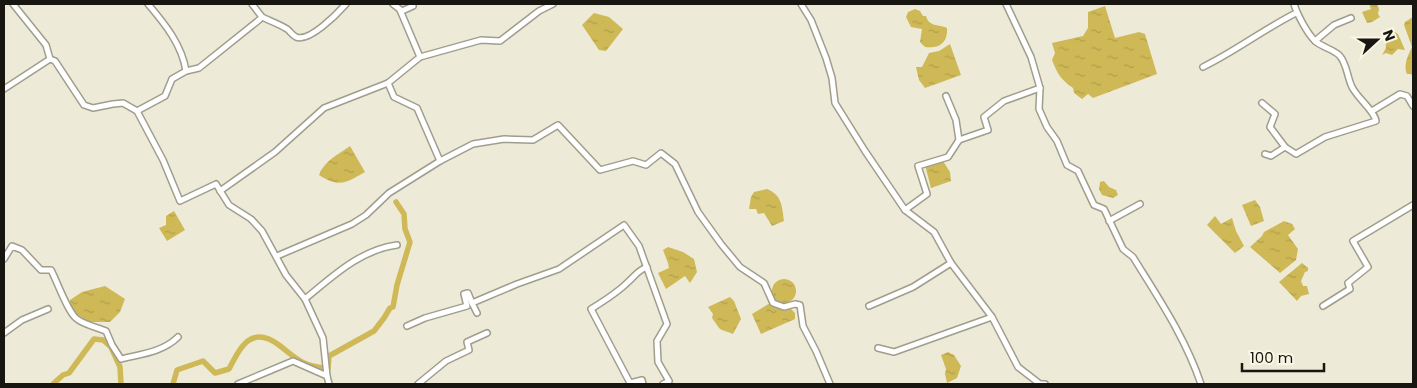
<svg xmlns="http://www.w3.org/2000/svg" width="1417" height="388" font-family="Poppins,sans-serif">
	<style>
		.water { fill: url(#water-ripples) }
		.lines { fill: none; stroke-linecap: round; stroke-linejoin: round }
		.canal { stroke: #cfb956; stroke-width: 5.5 }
		.minor-casing { stroke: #a19d8d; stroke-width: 8 }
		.minor { stroke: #fff; stroke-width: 5 }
	</style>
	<defs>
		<pattern id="water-ripples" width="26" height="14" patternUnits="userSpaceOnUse" patternTransform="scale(1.25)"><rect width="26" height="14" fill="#cfb956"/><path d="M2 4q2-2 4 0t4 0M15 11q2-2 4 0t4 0" fill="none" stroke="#b19e4a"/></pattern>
	</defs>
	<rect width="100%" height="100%" fill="#eeead8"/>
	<g class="water">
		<polygon points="1369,4 1377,4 1379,9 1378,14 1380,17 1372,22 1367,23 1362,12 1371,9"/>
		<path d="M1105 6 1115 38 1139 32 1145 34 1157 74 1093 98 1088 94 1082 99 1074 93 1073 88C1061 80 1057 73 1052 60L1055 53 1052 43 1083 36 1088 28V12Z"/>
		<path d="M915 9 920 11 923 16H926C929 27 938 24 947 28 948 43 939 49 925 47L920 42 922 29 911 27 906 17 908 12Z"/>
		<polygon points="594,13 609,17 623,29 606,51 599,50 582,25"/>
		<path d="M1413 17V77L1411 74H1407C1403 66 1408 55 1412 47L1404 25 1405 22Z"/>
		<polygon points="1385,32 1395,32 1398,34 1405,50 1398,49 1392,55 1386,53 1382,55 1386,48"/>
		<polygon points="950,44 961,75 925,88 919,80 916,67 922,67 929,53 939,51"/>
		<path d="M350 146 365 172C346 183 339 188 319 175 324 161 339 154 350 146Z"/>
		<polygon points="943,161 950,172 951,181 931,188 925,165"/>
		<polygon points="1104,181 1109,187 1116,190 1118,195 1113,198 1102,195 1099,189 1100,182"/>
		<path d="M767 189C782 195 782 206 784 221L772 226 764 213 758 214 756 209H749L751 197 754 192Z"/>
		<polygon points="1255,200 1260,207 1264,221 1251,226 1242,205"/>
		<polygon points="174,211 185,230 167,241 159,228 166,225 166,216"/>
		<polygon points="1215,216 1221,224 1232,218 1236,231 1244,246 1235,253 1207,225"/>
		<polygon points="1284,221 1292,224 1295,229 1288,235 1298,249 1296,260 1280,273 1250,247 1262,236 1264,232"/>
		<polygon points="668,247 683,252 694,259 697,272 690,283 685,276 666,289 658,273 669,268 668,263 663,250"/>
		<polygon points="1302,263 1308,268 1308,271 1305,272 1301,281 1303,286 1307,286 1309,294 1301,296 1297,301 1279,282"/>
		<circle cx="784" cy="291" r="12"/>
		<polygon points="105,286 125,299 120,312 110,322 88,322 71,310 70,300 82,292"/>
		<path d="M730 297 734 301 741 319 733 334C716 327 723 333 712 318L713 314 708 307Z"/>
		<path d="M770 303C776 310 780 310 790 308L795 313V319L761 334 752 314Z"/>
		<polygon points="948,352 954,355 961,366 957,378 947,383 945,374 946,369 941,355"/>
	</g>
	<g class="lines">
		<g class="canal">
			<polyline points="328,369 329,356 374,331 384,318 390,308 393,307 397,285 410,242 405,229 404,214 396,202"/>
			<polyline points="53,384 63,375 69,373 94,339 103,340 111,347 120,367 121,384"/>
			<path d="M173 384 177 370 203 361 215 373 229 369C241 346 251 325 279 345 287 351 295 359 304 363 310 366 317 367 323 368"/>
		</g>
		<defs>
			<g id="minor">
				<polyline points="13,4 46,45 50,59 55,61 84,105 93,108 113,104 123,103 137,111 163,160 180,201 216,184 229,205 251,219 262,231 286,275 305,299 323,338 327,376"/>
				<path d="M148 4C165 24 182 45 186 71"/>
				<polyline points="393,4 402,11 413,6"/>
				<polyline points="801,4 811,20 826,58 832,78 835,103 865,151 905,210 934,232 951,263 992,317 1018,367 1040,384 1045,384"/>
				<path d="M1006 4 1031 57 1040 88 1039 109 1047 127 1057 141 1067 165 1078 171 1094 205 1104 209 1123 249 1133 257C1159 299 1185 337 1201 384"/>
				<polyline points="400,10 420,57"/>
				<path d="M262 17C270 21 279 24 287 29 290 31 292 35 296 37 309 43 338 13 346 4"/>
				<polyline points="1315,41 1334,25 1351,18"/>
				<path d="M1203 67C1236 51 1264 29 1296 13"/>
				<polyline points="388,83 394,97 417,108 440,161 473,144 504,139 533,140 558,125 600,170 633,161 646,165 661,153 675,164 698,212 721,244 740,267 764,283 773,303 784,307 795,304 800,305 803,326 816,351 830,384"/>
				<polyline points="4,89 50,59"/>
				<polyline points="946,96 956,120 959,140"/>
				<polyline points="1262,103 1275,114 1270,127 1285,147"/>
				<polyline points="137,111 165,96 172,79 186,71 199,68 259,20 262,17 252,4"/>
				<polyline points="1372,111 1400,94 1407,96 1413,106"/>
				<path d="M1265 154 1271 156 1285 147 1296 154 1325 137 1376 121C1374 110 1358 99 1352 87 1347 77 1347 63 1339 55 1332 49 1322 47 1315 41 1307 33 1297 14 1294 4"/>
				<polyline points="220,191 275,152 324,108 388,83 420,57 481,40 500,41 539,11 553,4"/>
				<polyline points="905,210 927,194 918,166 948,157 959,140 988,130 984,117 1004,101 1040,88"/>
				<polyline points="1109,221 1140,204"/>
				<polyline points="277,256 352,224 366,215 389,193 440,161"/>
				<path d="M4 259 12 246 22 250 41 270H51C57 281 68 313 77 319 85 325 96 327 106 331L112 345 121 359C141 354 163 352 178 337"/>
				<path d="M305 299C333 276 360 250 397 245"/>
				<polyline points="869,306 913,287 951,263"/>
				<polyline points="1323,306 1350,289 1348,283 1368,267 1353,241 1413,205"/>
				<polyline points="477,313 472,303 517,284 559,269 624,225 639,246 667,324 657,341 658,362 669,381 663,384"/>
				<polyline points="407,326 425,318 467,306 464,294 468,293 472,303"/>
				<polyline points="4,333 22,320 48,309"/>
				<polyline points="878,348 894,352 992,317"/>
				<polyline points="238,384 293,361 327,376 329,384"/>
				<polyline points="418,384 446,361 469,350 467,342 487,333"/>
				<path d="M643 384 642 380 630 383 591 309C604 301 617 293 628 282 635 276 638 270 647 267"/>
			</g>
		</defs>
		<use href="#minor" class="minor-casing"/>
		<use href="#minor" class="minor"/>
	</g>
	<rect width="1417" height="388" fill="none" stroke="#171610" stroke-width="10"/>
	<g transform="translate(1377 40) rotate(69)" stroke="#fbf7e5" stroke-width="4" paint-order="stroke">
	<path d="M0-4L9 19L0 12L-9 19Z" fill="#171610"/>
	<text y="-8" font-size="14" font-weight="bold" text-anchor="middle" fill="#171610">N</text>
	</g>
	<path d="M1242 363v8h82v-8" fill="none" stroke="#171610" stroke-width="2.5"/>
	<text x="1250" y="363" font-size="15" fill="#171610" stroke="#fbf7e5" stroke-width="4" paint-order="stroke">100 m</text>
</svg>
